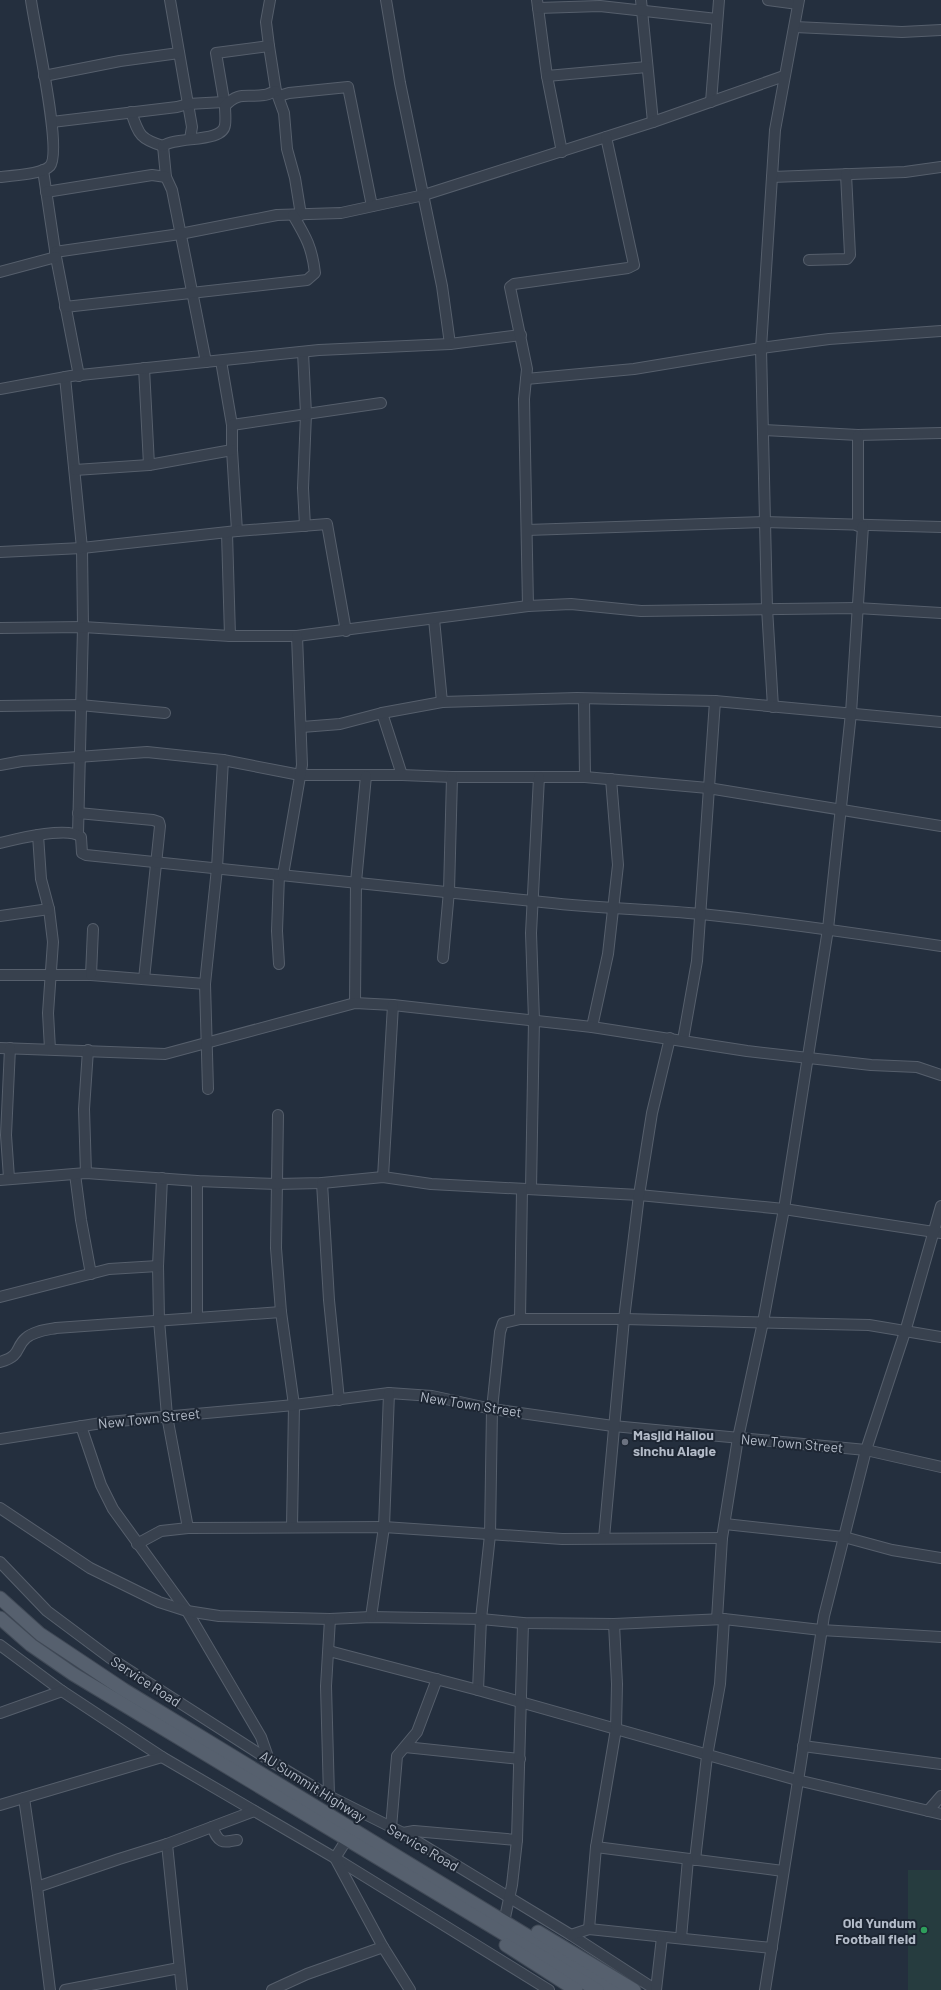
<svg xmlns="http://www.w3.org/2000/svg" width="941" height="1990" font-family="Barlow,sans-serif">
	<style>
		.green { fill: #263c3f }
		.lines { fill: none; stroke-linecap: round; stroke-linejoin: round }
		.minor-casing { stroke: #565f6c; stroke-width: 12 }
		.major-casing { stroke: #414a57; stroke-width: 15 }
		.minor { stroke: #38414e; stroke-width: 10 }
		.major { stroke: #56606e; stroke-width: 13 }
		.worship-dot { fill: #6b7280; stroke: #1d2633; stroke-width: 1.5 }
		.leisure-dot { fill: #2e9e5b; stroke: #1d2633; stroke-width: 1.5 }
		.labels { text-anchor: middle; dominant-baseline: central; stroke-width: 4; stroke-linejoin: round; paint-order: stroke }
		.street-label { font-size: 14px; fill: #b4bcc9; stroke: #1d2633 }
		.poi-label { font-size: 14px; font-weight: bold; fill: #b4bcc9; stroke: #1d2633; text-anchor: start }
	</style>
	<rect width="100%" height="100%" fill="#242f3e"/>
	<rect class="green" x="908" y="1870" width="33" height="120"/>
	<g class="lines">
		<defs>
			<g id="minor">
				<polyline points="170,0 188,104 192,127 190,139"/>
				<polyline points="270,0 266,22 269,46 276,91 284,113 287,149 295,178 301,215"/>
				<polyline points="386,0 400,83 442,286 450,344"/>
				<polyline points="537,0 547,76 562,152"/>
				<polyline points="641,0 653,122"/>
				<polyline points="768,0 798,4"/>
				<polyline points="538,8 600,6 717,19"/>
				<polyline points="795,27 902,32 941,30"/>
				<polyline points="44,76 120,61 179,53"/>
				<polyline points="547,76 647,67"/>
				<polyline points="279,96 289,93 348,87 372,206"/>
				<polyline points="711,102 719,0"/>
				<polyline points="225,106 216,53 269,46"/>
				<path d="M131 112C139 135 140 139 163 146"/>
				<polyline points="52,122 177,107 188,104 224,102"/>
				<polyline points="163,146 166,177 172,190 206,362"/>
				<path d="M163 146C177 136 223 143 225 125 226 119 225 112 225 106 239 91 246 98 264 95 268 95 272 92 276 91"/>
				<polyline points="43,170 56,257 79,376"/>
				<path d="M0 177C11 176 43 174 50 166 63 151 34 25 31 0"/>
				<polyline points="772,177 905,172 941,167"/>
				<polyline points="46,192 152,175 166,177"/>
				<polyline points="55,252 180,234 277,215 341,213 424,195 653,122 784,76"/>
				<polyline points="809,260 847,259 850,255 846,174"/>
				<polyline points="0,272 56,257"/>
				<path d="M65 307 307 280 315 273C312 247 306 237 293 215"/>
				<polyline points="303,352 306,414 303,488 305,526"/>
				<polyline points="221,361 232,425 232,450 237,531"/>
				<polyline points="144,368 149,465"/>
				<polyline points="65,377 82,548 83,627 78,834"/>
				<polyline points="526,379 634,369 761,348 829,339 941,331"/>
				<polyline points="0,389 71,376 319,350 450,344 521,335"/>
				<polyline points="232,425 381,403"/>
				<polyline points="764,430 858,435 941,433"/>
				<polyline points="858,435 858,526"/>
				<polyline points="75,470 149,465 232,450"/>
				<polyline points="527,530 764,522 941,527"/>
				<polyline points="227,533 230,636"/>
				<polyline points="0,552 82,548 237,531 327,524 346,631"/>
				<polyline points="528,606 524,399 527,369 510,287 514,284 628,268 634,265 606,137"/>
				<polyline points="434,619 442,702"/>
				<polyline points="0,628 83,627 230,636 297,636 528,606 571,604 641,611 857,608 941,613"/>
				<polyline points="584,699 585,777"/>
				<polyline points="0,706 80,705 165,713"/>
				<polyline points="773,707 767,608 761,348 775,130 799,0"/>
				<polyline points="382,713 402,775"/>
				<polyline points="302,727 340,724 382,713 442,702 577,698 715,701 941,722"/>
				<polyline points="0,765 22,761 147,752 223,760 300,775 402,775 452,777 585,777 708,788 941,826"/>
				<polyline points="78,813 153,820 159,822 160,826 144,979"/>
				<polyline points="38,835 41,879 49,909 53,942 48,1013 50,1049"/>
				<path d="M0 843C17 839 68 826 81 837L82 853 86 855C235 871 384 885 533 901 589 908 645 909 701 914 781 922 861 934 941 946"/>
				<polyline points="279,875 277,931 279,964"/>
				<polyline points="283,875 302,765 297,636"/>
				<polyline points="0,916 49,909"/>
				<polyline points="443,958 449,891 452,777"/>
				<polyline points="0,975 91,975 205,984"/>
				<polyline points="91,975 93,929"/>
				<polyline points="355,1003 356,882 366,776"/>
				<polyline points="592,1027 608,954 618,865 611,779"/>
				<polyline points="683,1040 697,961 715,701"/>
				<polyline points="0,1048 165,1054 355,1003 393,1005 592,1027 747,1051 871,1065 917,1067 941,1075"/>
				<polyline points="208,1089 205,984 217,868 223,760"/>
				<polyline points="278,1115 276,1248 281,1312 294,1405 292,1527"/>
				<polyline points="86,1173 84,1109 88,1050"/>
				<polyline points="75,1174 81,1220 91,1274"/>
				<polyline points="383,1177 393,1005"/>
				<polyline points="9,1178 6,1135 10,1048"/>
				<polyline points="162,1178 158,1266 159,1320 167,1416 188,1528"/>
				<polyline points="0,1180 86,1173 197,1181 277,1184 322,1183 383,1177 431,1184 639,1195 784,1209 941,1233"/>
				<polyline points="322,1183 329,1300 339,1400"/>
				<polyline points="531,1189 534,1020 531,933 539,777"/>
				<polyline points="0,1297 109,1269 158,1266"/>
				<polyline points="197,1317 197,1181"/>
				<polyline points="520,1319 522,1189"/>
				<polyline points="941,1337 869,1325 624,1319 520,1319 503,1323 500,1332 492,1409 490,1535 481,1619 478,1690 797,1780 941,1814"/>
				<path d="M0 1362C22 1356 15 1347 26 1338 34 1331 46 1330 56 1328L281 1312"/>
				<polyline points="81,1426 101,1485 113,1509 187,1611 261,1737 269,1760"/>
				<polyline points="0,1439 108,1422 294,1405 389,1393 432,1396 492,1409 613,1426 866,1450 941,1467"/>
				<polyline points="0,1508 90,1568 159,1602 187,1611 219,1616 330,1619 371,1617 481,1619 523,1623 614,1624 724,1619 821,1630 941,1637"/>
				<polyline points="725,1524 844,1537 892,1550 941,1558"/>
				<polyline points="604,1538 624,1319 639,1195 652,1113 670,1038"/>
				<polyline points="137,1544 161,1531 188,1528 384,1527 562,1539 722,1538"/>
				<polyline points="0,1562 47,1611 110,1658 269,1760 329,1796 403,1833 571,1935 656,1990"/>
				<polyline points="371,1617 384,1527 389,1393"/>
				<polyline points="717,1619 722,1538 738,1438 763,1322 784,1209 828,929 851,713 863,526"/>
				<polyline points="0,1645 62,1691 162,1757 335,1858 549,1990"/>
				<polyline points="329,1651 478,1690"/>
				<polyline points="0,1713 62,1691"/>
				<polyline points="803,1746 941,1764"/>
				<polyline points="405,1747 520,1759"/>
				<polyline points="329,1796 326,1686 330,1619"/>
				<polyline points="24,1798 37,1887 50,1990"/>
				<polyline points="0,1805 162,1757"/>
				<polyline points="928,1811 941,1796"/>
				<path d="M212 1827C219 1843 221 1843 237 1840"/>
				<polyline points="391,1828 397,1756 417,1732 437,1679"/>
				<polyline points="403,1833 414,1831 517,1840"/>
				<polyline points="347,1839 335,1858 383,1947 410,1990"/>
				<polyline points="167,1844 182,1990"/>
				<polyline points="596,1847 783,1871"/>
				<polyline points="695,1860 707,1756 720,1684 724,1619"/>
				<polyline points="37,1887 119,1859 167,1844 254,1811"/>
				<polyline points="504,1922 512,1885 517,1840 523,1623"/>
				<polyline points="589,1929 596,1847 616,1729 617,1684 614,1624"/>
				<polyline points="571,1935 589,1929 772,1948"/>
				<polyline points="681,1938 688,1859"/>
				<polyline points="65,1990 179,1968"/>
				<polyline points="272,1990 307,1974 383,1947"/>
				<polyline points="656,1990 662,1937"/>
				<polyline points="765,1990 824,1616 866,1450 905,1332 941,1206"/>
			</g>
			<g id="major">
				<polyline points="0,1598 40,1634 124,1690 616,1990"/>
				<polyline points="0,1618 31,1645 73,1674 597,1990"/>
				<polyline points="538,1932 634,1990"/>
				<polyline points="506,1945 576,1990"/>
			</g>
		</defs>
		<use href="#minor" class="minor-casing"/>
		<use href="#major" class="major-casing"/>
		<use href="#minor" class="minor"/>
		<use href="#major" class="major"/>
	</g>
	<circle class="worship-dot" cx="625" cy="1442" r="4"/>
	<circle class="leisure-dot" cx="924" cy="1930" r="4"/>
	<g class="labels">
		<g class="street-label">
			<text transform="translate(471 1404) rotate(9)">New Town Street</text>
			<text transform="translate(149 1418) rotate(-6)">New Town Street</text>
			<text transform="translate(792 1443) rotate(5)">New Town Street</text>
			<text transform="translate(146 1681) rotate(33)">Service Road</text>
			<text transform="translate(313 1786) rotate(32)">AU Summit Highway</text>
			<text transform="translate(423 1847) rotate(30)">Service Road</text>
		</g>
		<g class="poi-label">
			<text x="633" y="1434">Masjid Haliou<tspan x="633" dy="16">sinchu Alagie</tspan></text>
			<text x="916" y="1922" text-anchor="end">Old Yundum<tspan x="916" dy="16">Football field</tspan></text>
		</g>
	</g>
</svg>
